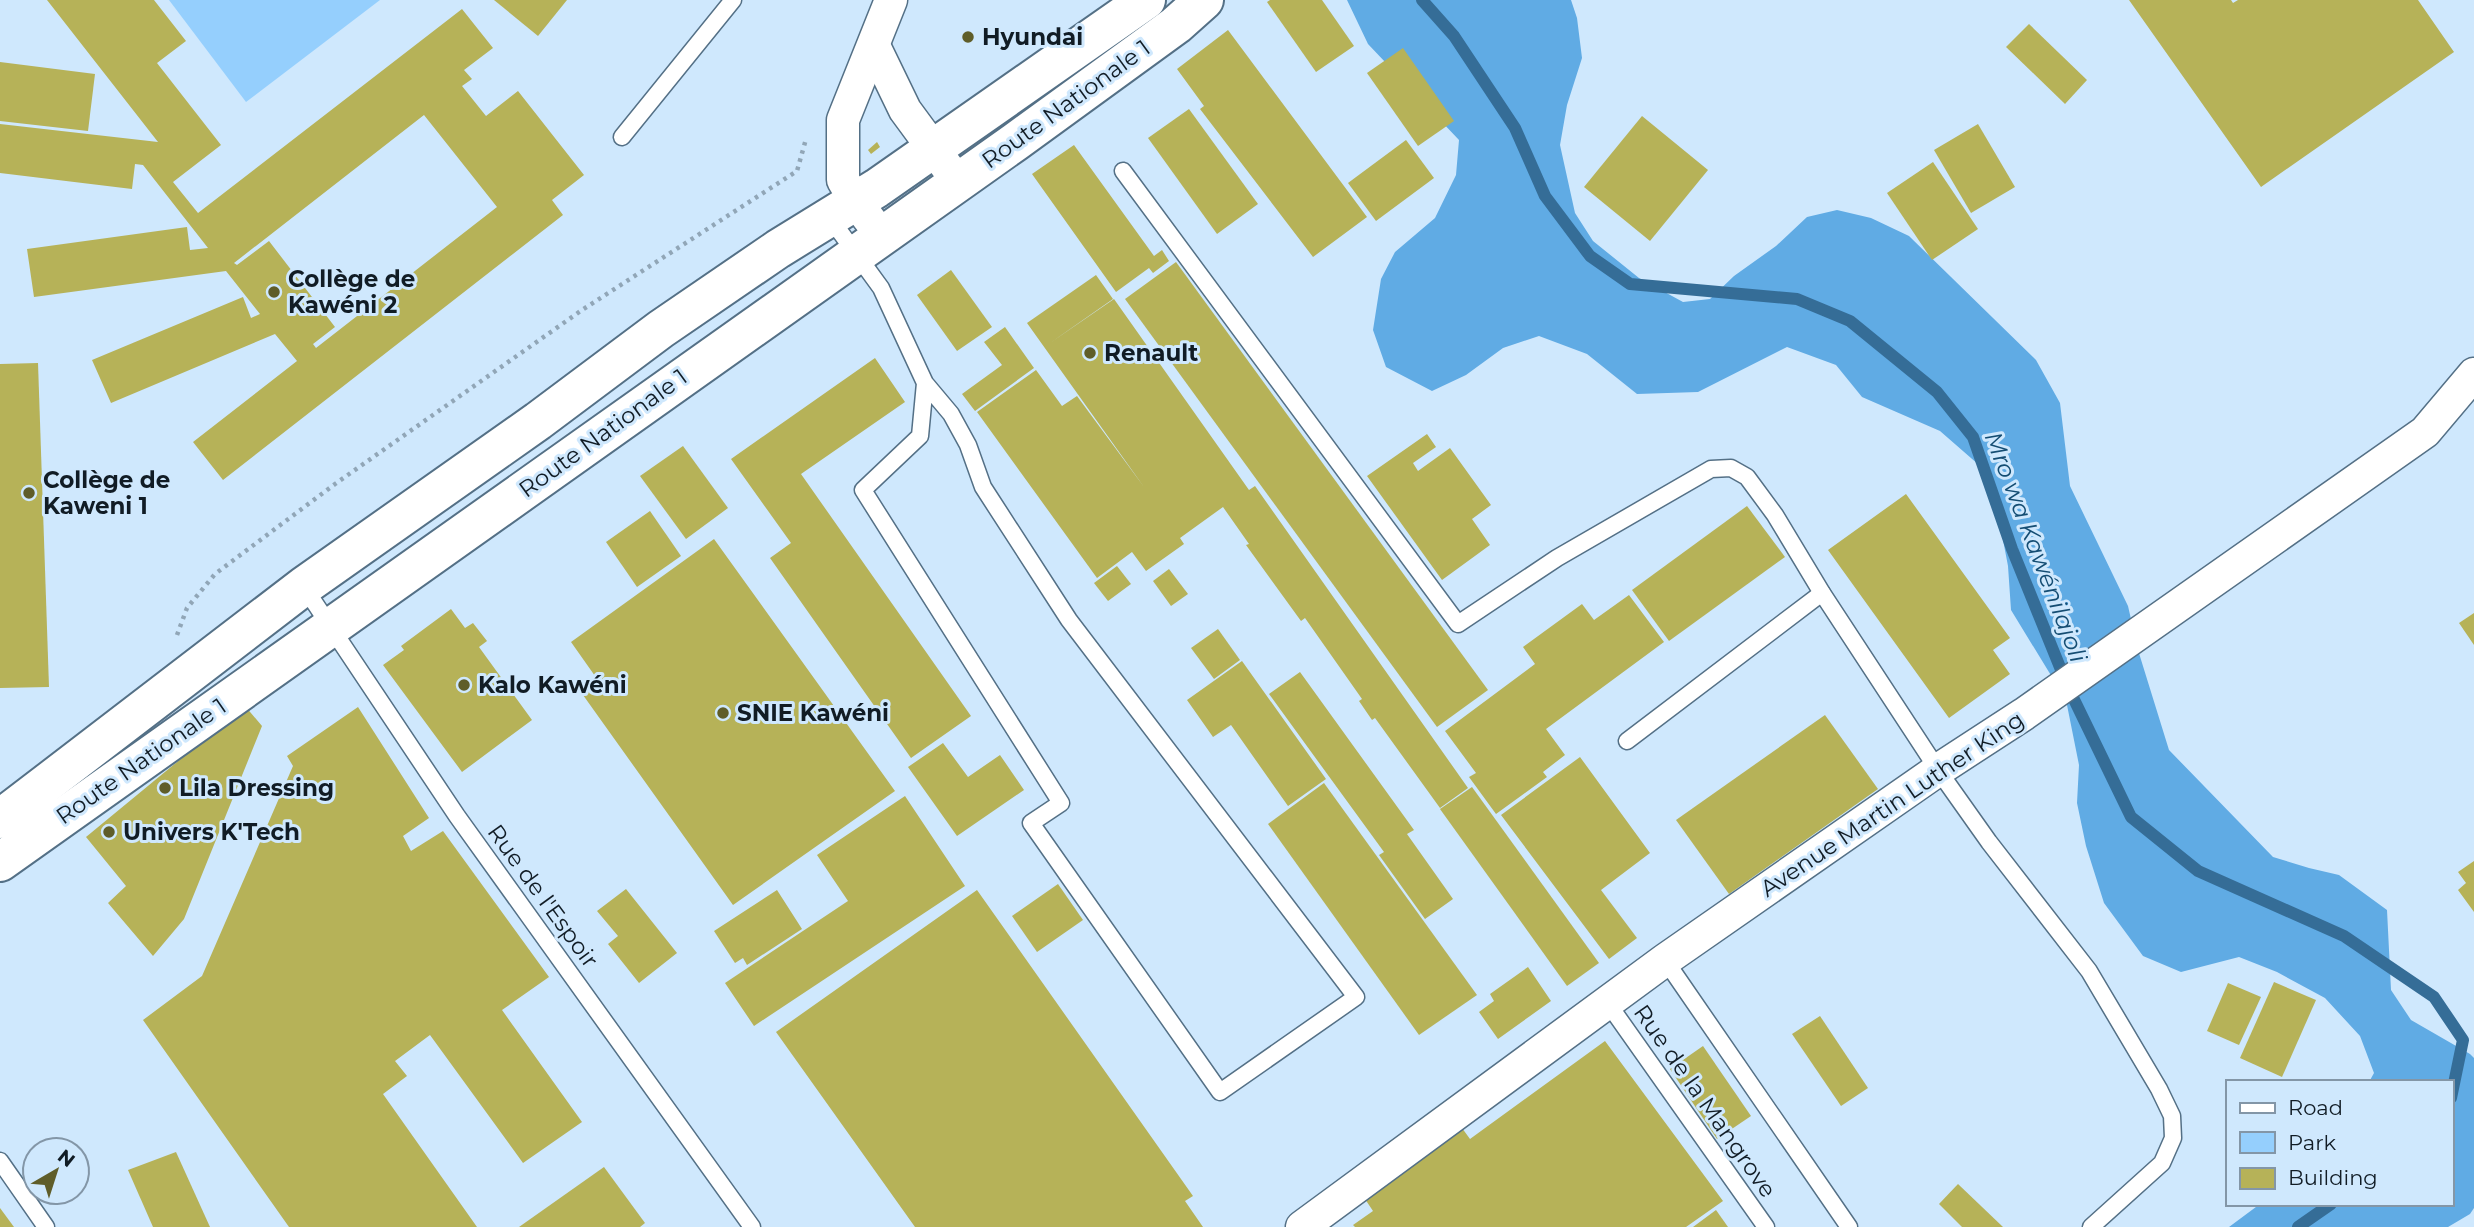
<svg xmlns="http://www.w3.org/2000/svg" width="2474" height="1227" font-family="Montserrat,sans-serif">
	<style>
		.green { fill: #95cffd }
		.forest { fill: #60abe4 }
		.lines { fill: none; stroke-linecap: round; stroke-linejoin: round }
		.stream { stroke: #356d97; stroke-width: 12 }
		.building { fill: #b6b258; fill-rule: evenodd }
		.lane-casing { stroke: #547086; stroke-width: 19 }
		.street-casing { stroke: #547086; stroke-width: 35 }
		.primary-casing { stroke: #547086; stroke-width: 42 }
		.path { stroke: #91a6b7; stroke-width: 4.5; stroke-dasharray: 3.5 5; stroke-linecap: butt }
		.lane { stroke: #fff; stroke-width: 16 }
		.street { stroke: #fff; stroke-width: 32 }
		.primary { stroke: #fff; stroke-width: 38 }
		.poi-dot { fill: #5f5d29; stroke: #cfe8fd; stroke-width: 2.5 }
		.labels { text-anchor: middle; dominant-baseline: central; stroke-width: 6; stroke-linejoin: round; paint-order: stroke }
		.poi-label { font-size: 23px; font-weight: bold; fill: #111c25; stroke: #cfe8fd; text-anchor: start }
		.street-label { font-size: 23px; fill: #111c25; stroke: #cfe8fd }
		.water-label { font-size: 24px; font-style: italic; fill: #144d73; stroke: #cfe8fd }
	</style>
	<rect width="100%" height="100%" fill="#cfe8fd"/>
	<polygon class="green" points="169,0 380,0 246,102"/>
	<polygon class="forest" points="1347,0 1571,0 1577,18 1582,58 1567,105 1560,145 1575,213 1593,241 1639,278 1683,302 1710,299 1734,276 1776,246 1807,217 1837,210 1871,218 1909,236 2036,360 2060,403 2070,486 2128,606 2138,650 2169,750 2273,857 2309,868 2339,875 2387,910 2391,990 2411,1020 2470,1054 2474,1058 2474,1208 2470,1214 2448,1227 2229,1227 2260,1204 2451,1204 2451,1082 2369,1082 2374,1073 2360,1036 2325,998 2277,972 2239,957 2181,972 2143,956 2104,903 2086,846 2077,803 2079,765 2066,700 2011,610 2008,566 1999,519 1979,465 1940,431 1862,397 1836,365 1787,347 1698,392 1637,394 1587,354 1539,336 1503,348 1466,375 1432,391 1386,367 1373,330 1381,279 1395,252 1435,218 1456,175 1459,140 1368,44"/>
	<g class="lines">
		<g class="stream">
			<polyline points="1422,0 1454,36 1515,128 1545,196 1590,256 1630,284 1797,299 1850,321 1937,392 1973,437 2012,549 2068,687 2131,817 2198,871 2344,936 2434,997 2463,1040 2451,1098"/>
			<polyline points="2298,1227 2331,1204"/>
		</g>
	</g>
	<g class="building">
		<path d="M47 0H154L186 41 157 63 221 145 173 182 198 213 462 9 493 48 464 70 472 79 462 86 486 116 518 91 584 175 552 200 563 215 223 480 193 442 297 361 275 334 111 403 92 360 243 297 251 318 260 314 226 271 34 297 27 249 187 227 190 250 208 248 143 165 135 164 132 189 0 173V124L158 142ZM424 115 497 207 316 348 313 344 335 327 269 241 237 265 234 263Z"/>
		<polygon points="494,0 567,0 538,36"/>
		<polygon points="1270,0 1322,0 1354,46 1316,72 1267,2"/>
		<polygon points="2129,0 2231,0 2233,3 2238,0 2418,0 2454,52 2261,187"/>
		<polygon points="2029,24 2087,80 2065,104 2006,47"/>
		<polygon points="1228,30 1367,217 1313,257 1200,109 1204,106 1177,69"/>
		<polygon points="1403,48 1454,121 1418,146 1367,73"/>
		<polygon points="0,62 95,74 88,131 0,121"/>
		<polygon points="1189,109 1258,204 1217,234 1148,138"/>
		<polygon points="1642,116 1708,170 1650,241 1584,187"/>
		<polygon points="1978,124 2015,187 1971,213 1934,150"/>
		<polygon points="1406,140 1434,178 1376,221 1348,183"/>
		<polygon points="877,142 880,147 871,154 868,150"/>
		<polygon points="1074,145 1154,256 1162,250 1169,261 1153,273 1149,268 1116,292 1032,174"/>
		<polygon points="1933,162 1978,229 1932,260 1887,193"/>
		<polygon points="1176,262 1488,690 1437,727 1125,299"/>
		<polygon points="951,270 992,327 957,351 917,295"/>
		<polygon points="1096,275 1113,299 1050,343 1114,299 1249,490 1255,486 1468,788 1440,808 1375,718 1372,720 1359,701 1362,699 1305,618 1301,621 1246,545 1249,544 1223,507 1180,538 1184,544 1146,571 1132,552 1097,578 977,412 1036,370 1062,406 1077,396 1144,487 1027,323"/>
		<polygon points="1005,327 1034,368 975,411 962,394 1002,365 984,342"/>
		<polygon points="875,358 905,402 801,474 971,716 911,758 770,558 791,543 731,459"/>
		<polygon points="38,363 49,687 0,688 0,364"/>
		<polygon points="1427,434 1436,447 1413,463 1418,471 1450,448 1491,505 1472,519 1490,545 1442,580 1367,476"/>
		<polygon points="683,446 728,508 686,539 640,476"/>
		<polygon points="1906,494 2010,638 1993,650 2010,674 1949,718 1828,550"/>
		<polygon points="1747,506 1785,557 1669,641 1632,590"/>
		<polygon points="650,511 681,556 637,587 606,542"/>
		<polygon points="714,539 895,791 733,905 578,688 595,676 571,642"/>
		<polygon points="1117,566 1131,584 1108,601 1094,583"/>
		<polygon points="1169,569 1188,594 1171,606 1153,581"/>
		<polygon points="1629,595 1664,642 1546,729 1565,755 1543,772 1547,777 1496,814 1469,777 1476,773 1445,731 1535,664 1523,647 1582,604 1594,620"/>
		<polygon points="451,609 465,628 473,623 487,641 479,647 532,720 462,772 383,665 404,650 401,646"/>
		<polygon points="2474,613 2474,645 2459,623"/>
		<polygon points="1218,629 1240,660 1214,679 1191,648"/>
		<polygon points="1242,661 1326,779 1288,806 1231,725 1213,737 1187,700"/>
		<polygon points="1300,672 1414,830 1407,834 1453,899 1425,919 1379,855 1384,852 1269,694"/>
		<polygon points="245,706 262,726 184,919 153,956 108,903 126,886 86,837"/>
		<polygon points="358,707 429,818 403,836 411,851 443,831 549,977 502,1010 582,1122 523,1163 430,1035 395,1061 407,1076 383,1094 477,1227 289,1227 143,1020 202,976 293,766 287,756"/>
		<polygon points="1825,715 1878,789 1729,894 1676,820"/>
		<polygon points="943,743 968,777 1000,755 1024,790 957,836 908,767"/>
		<polygon points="1580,757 1650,853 1601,890 1637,938 1609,959 1501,815"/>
		<polygon points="1324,783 1477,995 1419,1035 1268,824"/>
		<polygon points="1472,787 1599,963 1567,986 1440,809"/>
		<polygon points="905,796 965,886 754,1026 725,983 848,901 817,855"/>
		<polygon points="2474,861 2474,912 2458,890 2466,883 2458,872"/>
		<polygon points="1058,884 1083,920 1037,952 1012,916"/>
		<polygon points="626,889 677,953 639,983 608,944 618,936 597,911"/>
		<polygon points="777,890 802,929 747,965 743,958 735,963 714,931"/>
		<polygon points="977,890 1193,1196 1185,1201 1203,1227 915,1227 776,1032"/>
		<polygon points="1528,967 1551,1001 1498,1039 1479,1012 1494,1001 1490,994"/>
		<polygon points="2274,982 2316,1000 2282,1077 2240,1058"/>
		<polygon points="2228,983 2261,997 2239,1045 2207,1031"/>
		<polygon points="1820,1016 1868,1088 1841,1106 1792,1034"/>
		<polygon points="1605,1041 1723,1201 1686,1227 1355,1227 1353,1225 1373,1211 1365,1199 1462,1128 1470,1139"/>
		<polygon points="1703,1046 1751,1116 1717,1139 1670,1069"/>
		<polygon points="176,1152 210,1227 153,1227 128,1170"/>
		<polygon points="604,1167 645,1223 640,1227 519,1227"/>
		<polygon points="1958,1184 2003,1227 1962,1227 1939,1204"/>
		<polygon points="0,1208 14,1227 0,1227"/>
		<polygon points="1716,1210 1728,1227 1693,1227"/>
	</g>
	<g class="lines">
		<defs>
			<g id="lane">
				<polyline points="622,137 733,0"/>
				<polyline points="1123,171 1458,624 1557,558 1711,469 1731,468 1747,477 1775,515 1822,593 1938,770 1989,842 2089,971 2159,1089 2172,1116 2173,1138 2162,1163 2091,1227"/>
				<polyline points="830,218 881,288 925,383 920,436 863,490 1061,803 1031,823 1220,1092 1356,997 1069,620 983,487 968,445 951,414 925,383"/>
				<polyline points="304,587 457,816 752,1227"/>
				<polyline points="1627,741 1822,593"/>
				<polyline points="1665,960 1849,1227"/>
				<polyline points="1607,1002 1766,1227"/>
				<polyline points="0,1161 46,1227"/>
			</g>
			<g id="street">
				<polyline points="874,46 905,110 958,182"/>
				<polyline points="882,236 856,202 843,180 843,120 891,0"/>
				<polyline points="1302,1227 1665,960 1938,770 2024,714 2425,432 2474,374"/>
			</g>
			<g id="primary">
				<polyline points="0,819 304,586 538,421 661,329 778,249 877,188 1146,0"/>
				<polyline points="0,862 1015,142 1176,25 1204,0"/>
			</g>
		</defs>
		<use href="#lane" class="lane-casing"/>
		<use href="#street" class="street-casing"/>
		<use href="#primary" class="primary-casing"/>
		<polyline class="path" points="177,635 187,608 215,574 335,484 582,310 797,171 806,139"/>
		<use href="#lane" class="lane"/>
		<use href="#street" class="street"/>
		<use href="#primary" class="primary"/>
	</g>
	<g class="poi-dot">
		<circle cx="968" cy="37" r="7"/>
		<circle cx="274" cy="292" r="7"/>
		<circle cx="1090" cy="353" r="7"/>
		<circle cx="29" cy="493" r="7"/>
		<circle cx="464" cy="685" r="7"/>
		<circle cx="723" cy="713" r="7"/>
		<circle cx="165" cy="788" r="7"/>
		<circle cx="109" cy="832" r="7"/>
	</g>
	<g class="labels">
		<g class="poi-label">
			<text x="982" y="37">Hyundai</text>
			<text x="288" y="279">Collège de<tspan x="288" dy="26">Kawéni 2</tspan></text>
			<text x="1104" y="353">Renault</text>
			<text x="43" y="480">Collège de<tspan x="43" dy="26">Kaweni 1</tspan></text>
			<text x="478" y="685">Kalo Kawéni</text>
			<text x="737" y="713">SNIE Kawéni</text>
			<text x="179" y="788">Lila Dressing</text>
			<text x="123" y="832">Univers K'Tech</text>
		</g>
		<g class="street-label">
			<text transform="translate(1066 104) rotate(-36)">Route Nationale 1</text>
			<text transform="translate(603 433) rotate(-36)">Route Nationale 1</text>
			<text transform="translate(141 761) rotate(-35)">Route Nationale 1</text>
			<text transform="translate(1892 804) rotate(-34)">Avenue Martin Luther King</text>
			<text transform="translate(543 896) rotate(54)">Rue de l'Espoir</text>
			<text transform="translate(1705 1101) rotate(55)">Rue de la Mangrove</text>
		</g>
		<g class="water-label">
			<text transform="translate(2036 547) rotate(69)">Mro wa Kawénilajoli</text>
		</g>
	</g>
	<rect x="2226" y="1080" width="228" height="126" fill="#cfe8fd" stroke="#8396a7" stroke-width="2"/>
	<rect x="2240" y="1103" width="35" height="10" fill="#ffffff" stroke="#8396a7" stroke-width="2"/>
	<text x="2288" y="1115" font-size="21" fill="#111c25">Road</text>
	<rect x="2240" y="1132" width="35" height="21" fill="#95cffd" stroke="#8396a7" stroke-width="2"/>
	<text x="2288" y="1150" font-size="21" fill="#111c25">Park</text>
	<rect x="2240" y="1168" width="35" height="21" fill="#b6b258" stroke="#8396a7" stroke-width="2"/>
	<text x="2288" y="1185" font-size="21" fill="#111c25">Building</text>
	<g transform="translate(56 1171) rotate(39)"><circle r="33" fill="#cfe8fd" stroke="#8396a7" stroke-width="2"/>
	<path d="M0-5L12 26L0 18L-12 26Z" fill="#5f5d29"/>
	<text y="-10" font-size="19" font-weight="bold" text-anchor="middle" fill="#111c25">N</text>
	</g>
</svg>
